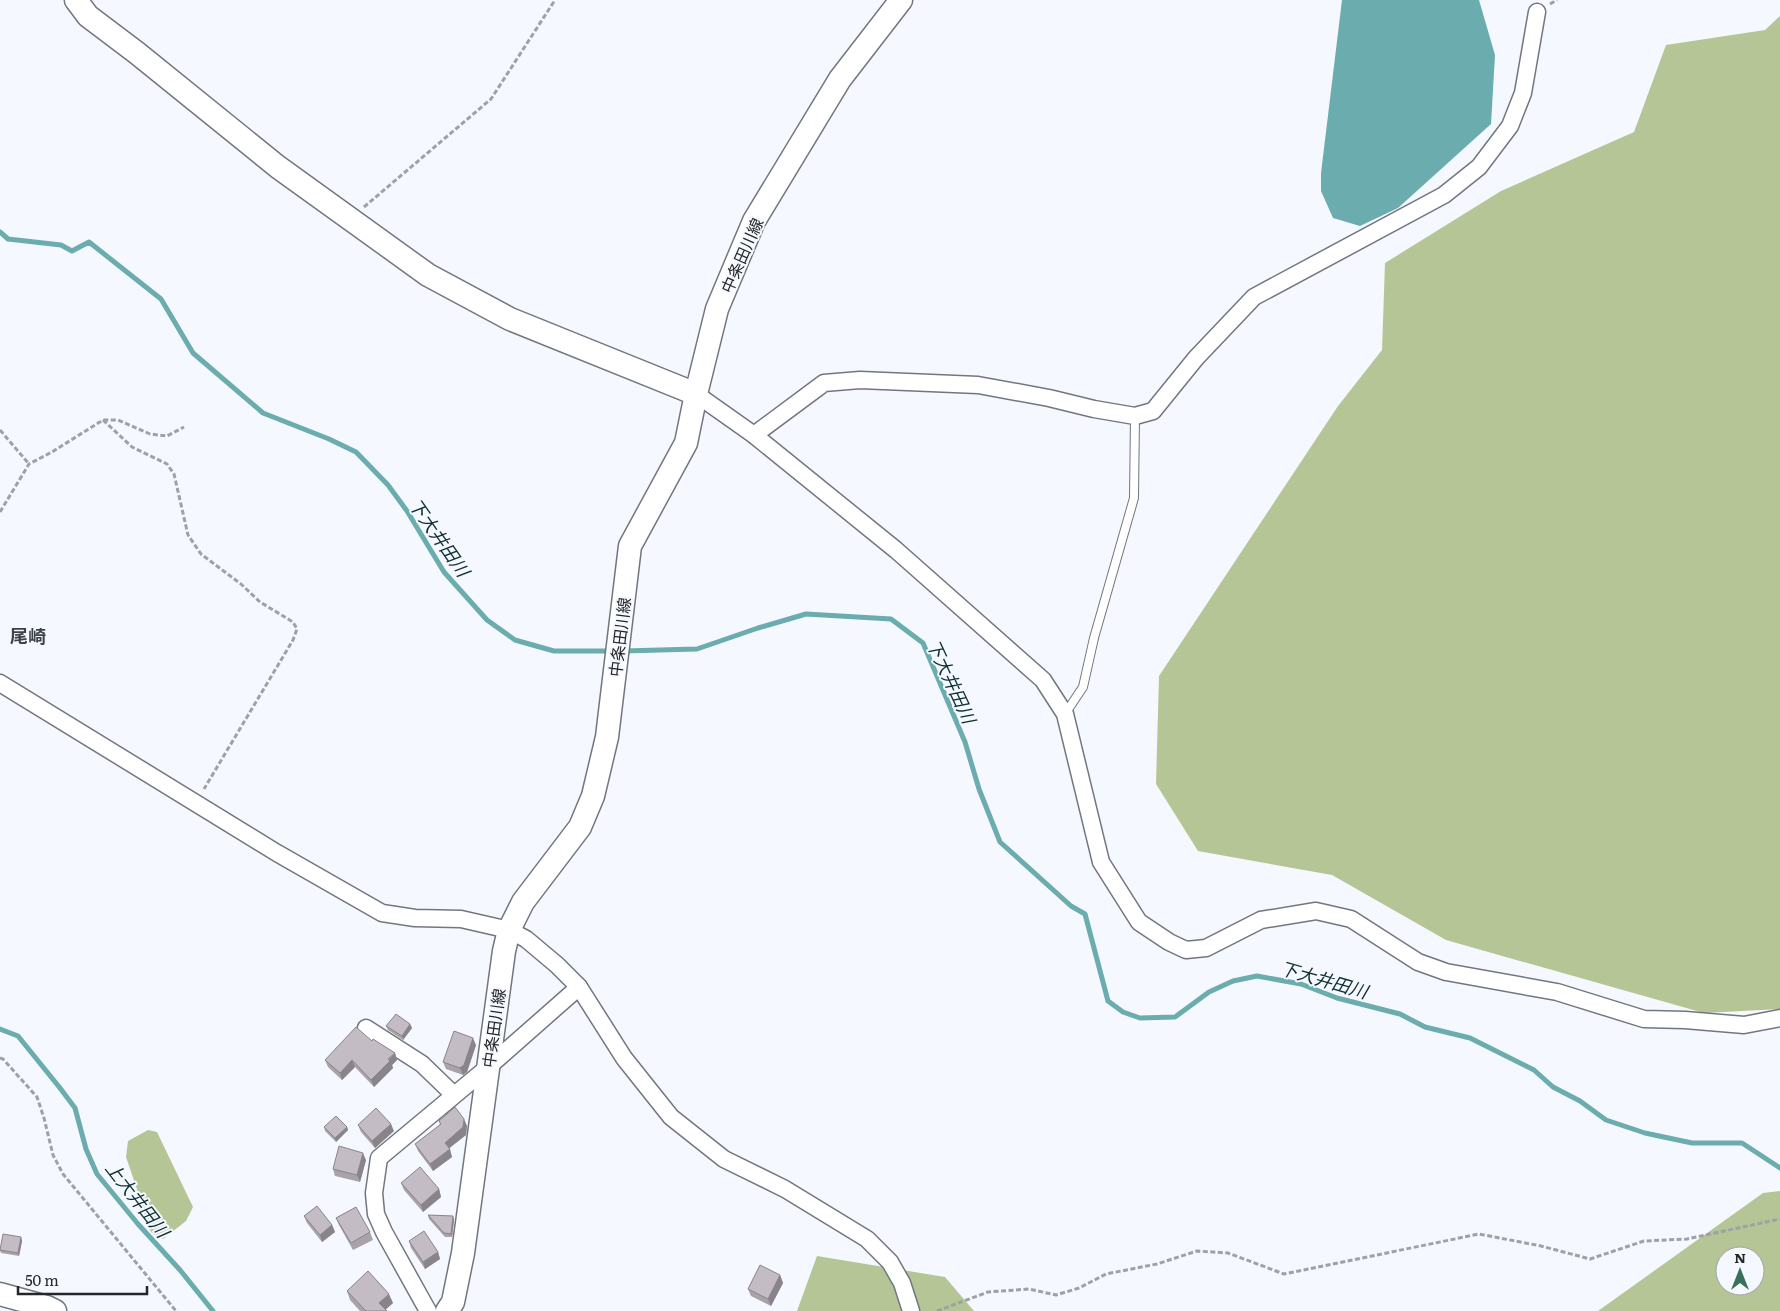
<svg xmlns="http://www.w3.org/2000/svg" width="1780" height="1311" font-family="Literata,'Noto Sans JP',serif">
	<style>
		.forest { fill: #b6c595; fill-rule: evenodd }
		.water { fill: #6bacaf }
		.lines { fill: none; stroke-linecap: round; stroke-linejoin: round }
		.stream { stroke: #6bacaf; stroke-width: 5 }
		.lane-casing { stroke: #71767f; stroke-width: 10 }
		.street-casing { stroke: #71767f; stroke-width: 19 }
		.secondary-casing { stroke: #71767f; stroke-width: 25 }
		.path { stroke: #9ea1a6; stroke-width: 3; stroke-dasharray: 5 2.5; stroke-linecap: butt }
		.lane { stroke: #fff; stroke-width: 8 }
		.street { stroke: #fff; stroke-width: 16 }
		.secondary { stroke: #fff; stroke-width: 22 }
		.wall { fill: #a9a2a9 }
		.shaded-wall { fill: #898489 }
		.building { fill: #c4bcc4; stroke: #898489 }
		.labels { text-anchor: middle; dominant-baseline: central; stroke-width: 4; stroke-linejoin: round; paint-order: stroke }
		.street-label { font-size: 16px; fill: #242629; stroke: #f5f8fe }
		.water-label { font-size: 18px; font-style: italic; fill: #0e3031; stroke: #f5f8fe }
		.neighbourhood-label { font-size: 18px; font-weight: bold; fill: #3d4249; stroke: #f5f8fe }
	</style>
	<rect width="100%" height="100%" fill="#f5f8fe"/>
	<g class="forest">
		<polygon points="1780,16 1780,1009 1704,1013 1446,940 1332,875 1198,851 1156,784 1159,676 1338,406 1382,350 1385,263 1501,191 1634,132 1666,45 1765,30"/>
		<polygon points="148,1130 157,1132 193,1207 186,1221 163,1239 152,1233 139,1215 141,1201 126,1157 128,1141"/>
		<path d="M1780 1191V1311H1598L1763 1193ZM1725 1256H1755V1286H1725Z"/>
		<polygon points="817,1256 945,1277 974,1311 797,1311"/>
	</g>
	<polygon class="water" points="1342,0 1479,0 1495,55 1491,124 1398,208 1360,226 1333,218 1321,191 1321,173"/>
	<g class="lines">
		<g class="stream">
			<polyline points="0,232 8,239 61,245 72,251 89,242 161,299 193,353 263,413 329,439 356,452 388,485 407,511 444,572 487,620 515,640 554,651 612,651"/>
			<polyline points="623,651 697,649 758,628 806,614 891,619 923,643 965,742 979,789 1000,842 1071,906 1085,914 1108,1001 1123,1012 1140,1018 1175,1017 1209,992 1233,981 1257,976 1301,984 1337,998 1400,1014 1425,1027 1470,1038 1534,1070 1553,1087 1580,1101 1606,1120 1645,1133 1692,1143 1742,1143 1780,1168"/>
			<polyline points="0,1029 18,1036 60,1088 75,1108 86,1149 97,1174 138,1224 180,1270 213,1311"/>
		</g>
		<defs>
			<polyline id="lane" points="1065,714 1083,687 1094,638 1134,498 1135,416"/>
			<g id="street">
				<polyline points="696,394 754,435 896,550 1043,680 1065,714 1101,862 1139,922 1169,942 1186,950 1206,948 1261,920 1316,911 1351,919 1418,962 1446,972 1557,992 1644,1019 1685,1020 1744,1025 1780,1018"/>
				<polyline points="754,435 824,383 860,380 978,385 1049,398 1094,409 1135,416 1153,411 1196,358 1254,297 1444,195 1479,167 1510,126 1523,93 1537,12"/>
				<polyline points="0,683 277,853 382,913 415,918 461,919 509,930 526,939 557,965 579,987 624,1058 671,1117 724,1159 785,1189 867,1239 890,1262 902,1283 911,1311"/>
				<polyline points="366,1028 422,1064 454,1095"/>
				<polyline points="428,1311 384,1232 376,1214 374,1193 379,1158 487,1068 579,987"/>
			</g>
			<g id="secondary">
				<polyline points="76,0 88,16 137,53 278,167 428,275 510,319 696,394"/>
				<polyline points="0,1294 47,1307 55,1311"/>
				<polyline points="447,1311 453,1302 463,1253 504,951 509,930 523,902 580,827 593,796 607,737 630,546 686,443 696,394 717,309 754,221 840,79 901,0"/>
			</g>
		</defs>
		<use href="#lane" class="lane-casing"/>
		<use href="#street" class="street-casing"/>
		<use href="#secondary" class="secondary-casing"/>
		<g class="path">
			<polyline points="1550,4 1557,0"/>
			<polyline points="364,207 491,99 555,0"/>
			<polyline points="103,420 132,447 167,464 174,474 188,535 201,554 241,584 260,602 293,622 297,629 293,640 204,789"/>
			<polyline points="0,430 29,464"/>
			<polyline points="0,512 29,464 52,452 103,420 118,420 150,434 167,436 184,427"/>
			<polyline points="0,1058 3,1059 37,1097 44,1118 53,1155 63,1174 176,1311"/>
			<polyline points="937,1311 988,1292 1029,1289 1056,1295 1079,1288 1106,1274 1157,1264 1197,1251 1228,1253 1284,1274 1479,1234 1541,1246 1590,1259 1644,1241 1687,1239 1780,1219"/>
		</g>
		<use href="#lane" class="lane"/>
		<use href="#street" class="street"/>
		<use href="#secondary" class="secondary"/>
	</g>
	<g class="wall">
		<polygon points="410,1024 412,1028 403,1040 388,1030 386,1026"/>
		<polygon points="372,1041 395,1053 397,1060 392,1065 393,1068 374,1087 355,1067 342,1080 328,1067 325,1060"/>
		<polygon points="476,1045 467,1072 463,1075 446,1069 443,1062"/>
		<polygon points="439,1121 467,1126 466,1135 449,1148 452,1157 433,1171 418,1151 415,1144 440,1125"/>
		<polygon points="358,1125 394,1131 375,1148 361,1132"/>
		<polygon points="324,1127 347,1127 348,1130 336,1142 325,1131"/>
		<polygon points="366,1160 360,1182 335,1176 333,1169"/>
		<polygon points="401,1183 439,1189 441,1197 423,1212 404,1190"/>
		<polygon points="428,1215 453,1216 454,1220 452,1237 445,1237 429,1219"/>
		<polygon points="304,1216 332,1225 335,1232 322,1242 307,1223"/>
		<polygon points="336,1218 370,1232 373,1240 353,1250 339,1225"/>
		<polygon points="21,1237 22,1241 19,1256 1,1253 0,1250"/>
		<polygon points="409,1241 438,1252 440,1259 425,1269 411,1248"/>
		<polygon points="780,1275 783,1283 771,1306 751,1296 748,1289"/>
		<polygon points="347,1291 393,1303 385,1310 387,1311 360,1311 350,1300"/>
	</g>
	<g class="shaded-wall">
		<polygon points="410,1024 412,1028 403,1040 402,1036"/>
		<polygon points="473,1038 476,1045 467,1072 463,1075 460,1068"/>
		<polygon points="395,1053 397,1060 392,1065 393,1068 374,1087 371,1080"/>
		<polygon points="352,1060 355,1067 342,1080 340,1073"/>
		<polygon points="464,1119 467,1126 466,1135 447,1150 445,1143"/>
		<polygon points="391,1124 394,1131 375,1148 372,1141"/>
		<polygon points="347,1127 348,1130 336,1142 335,1138"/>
		<polygon points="450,1149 452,1157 433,1171 430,1164"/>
		<polygon points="363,1153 366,1160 360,1182 357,1175"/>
		<polygon points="439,1189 441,1197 423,1212 421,1205"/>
		<polygon points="453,1216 454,1220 452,1237 451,1234"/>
		<polygon points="332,1225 335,1232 322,1242 320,1235"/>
		<polygon points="21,1237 22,1241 19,1256 18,1253"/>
		<polygon points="438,1252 440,1259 425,1269 423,1262"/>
		<polygon points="780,1275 783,1283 771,1306 768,1299"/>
		<polygon points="389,1294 393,1303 384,1311 379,1303"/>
	</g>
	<g class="building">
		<polygon points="396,1014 410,1024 402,1036 386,1026"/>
		<polygon points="356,1027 372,1041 373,1039 395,1053 388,1059 390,1061 371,1080 352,1060 340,1073 325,1060"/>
		<polygon points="454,1031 473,1038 464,1065 460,1068 443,1062"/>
		<polygon points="455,1107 464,1119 463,1127 445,1143 450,1149 430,1164 415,1144 441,1124 439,1121"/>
		<polygon points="376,1108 391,1124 372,1141 358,1125"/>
		<polygon points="336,1116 347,1127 335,1138 324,1127"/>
		<polygon points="339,1146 363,1153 357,1175 333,1169"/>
		<polygon points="420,1167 439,1189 421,1205 401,1183"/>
		<polygon points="317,1206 332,1225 320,1235 304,1216"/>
		<polygon points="356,1207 370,1232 351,1243 336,1218"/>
		<polygon points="428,1215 453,1216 451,1234 444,1233"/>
		<polygon points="424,1231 438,1252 423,1262 409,1241"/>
		<polygon points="3,1234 21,1237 18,1253 0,1250"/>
		<polygon points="760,1265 780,1275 768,1299 748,1289"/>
		<polygon points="368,1271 389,1294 379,1303 387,1311 366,1311 347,1291"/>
	</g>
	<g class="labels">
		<g class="street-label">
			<text transform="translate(741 255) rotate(-66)">中条田川線</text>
			<text transform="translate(619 637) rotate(-83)">中条田川線</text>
			<text transform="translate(493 1028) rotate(-82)">中条田川線</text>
		</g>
		<g class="water-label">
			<text transform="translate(440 537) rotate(55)">下大井田川</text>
			<text transform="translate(952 681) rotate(65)">下大井田川</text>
			<text transform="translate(1324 979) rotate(16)">下大井田川</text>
			<text transform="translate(138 1199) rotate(52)">上大井田川</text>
		</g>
		<g class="neighbourhood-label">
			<text x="28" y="635">尾崎</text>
		</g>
	</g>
	<g transform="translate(1740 1271)"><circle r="24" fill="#f5f8fe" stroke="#a1a4a9"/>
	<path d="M0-4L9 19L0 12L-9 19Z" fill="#37715a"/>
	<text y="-8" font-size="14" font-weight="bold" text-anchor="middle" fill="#242629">N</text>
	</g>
	<path d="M18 1286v8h129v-8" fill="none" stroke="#242629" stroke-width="2.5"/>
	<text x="25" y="1286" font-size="15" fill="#242629" stroke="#f5f8fe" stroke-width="4" paint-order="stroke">50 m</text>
</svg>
